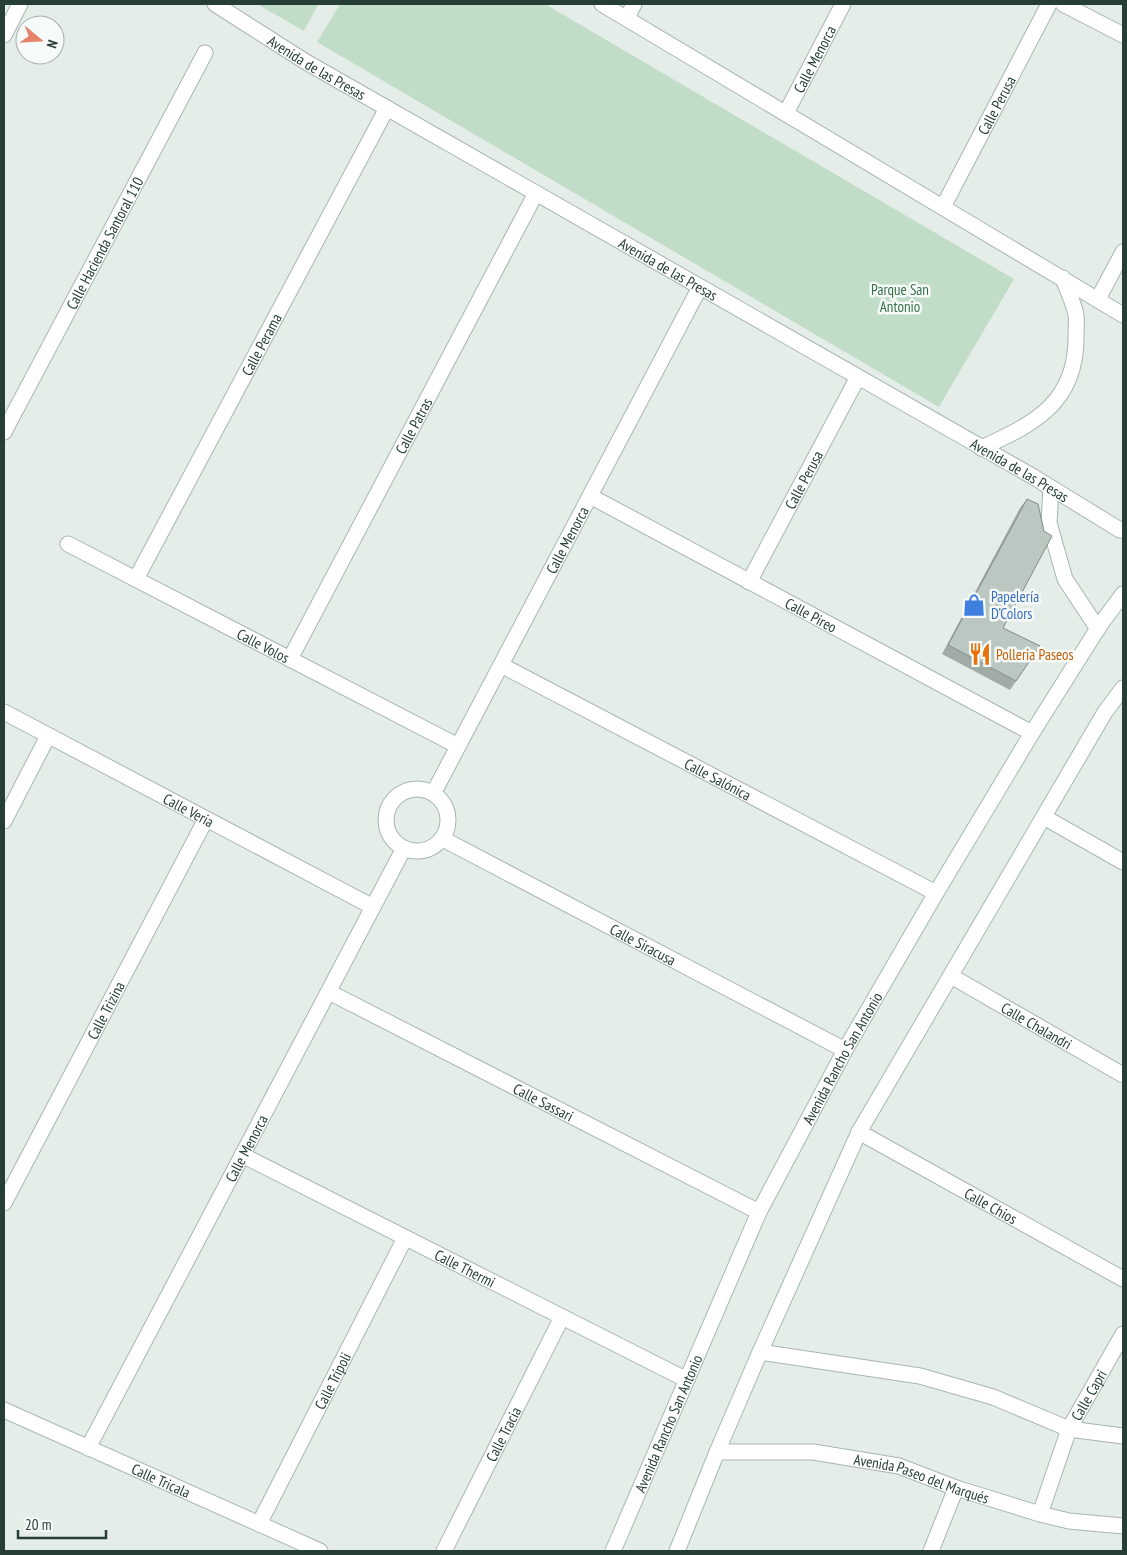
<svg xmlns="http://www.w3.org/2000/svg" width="1127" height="1555" font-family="'PT Sans Narrow',sans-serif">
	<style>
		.green { fill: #c1dcc7 }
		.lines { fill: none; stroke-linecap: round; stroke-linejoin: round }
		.street-casing { stroke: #a8b5b0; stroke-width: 17 }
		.secondary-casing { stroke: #a5b8b0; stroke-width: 17 }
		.street { stroke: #fff; stroke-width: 15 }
		.secondary { stroke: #fff; stroke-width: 15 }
		.wall { fill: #a1aca7 }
		.building { fill: #bbc8c2; stroke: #838c88 }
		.labels { text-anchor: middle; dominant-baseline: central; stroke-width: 5; stroke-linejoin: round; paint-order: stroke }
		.street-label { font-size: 15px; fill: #263e36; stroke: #f6faf8 }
		.park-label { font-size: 15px; fill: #347148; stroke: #f6faf8 }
		.shop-label { font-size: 15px; fill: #366cbe; stroke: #f6faf8; text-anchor: start }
		.food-label { font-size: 15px; fill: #c56008; stroke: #f6faf8; text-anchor: start }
	</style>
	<rect width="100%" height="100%" fill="#e5ede9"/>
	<g class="green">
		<polygon points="257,4 318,4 304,31"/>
		<polygon points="340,4 545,4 1014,279 939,407 317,42"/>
	</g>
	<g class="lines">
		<defs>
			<g id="street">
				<path id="s1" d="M215 4 306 62 1032 476 1120 530H1123"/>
				<polyline points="602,4 1123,315"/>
				<polyline points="1063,4 1123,35"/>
				<polyline points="627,18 634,4"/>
				<polyline points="4,35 20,4"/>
				<path id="s2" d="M786 113 843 4"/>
				<path id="s3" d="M943 207 1049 4"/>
				<polyline points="1098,299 1123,252"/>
				<path id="s4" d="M4 432 205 53"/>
				<path d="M981 448C1034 424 1076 403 1076 338 1076 330 1077 322 1076 315 1074 303 1067 290 1063 278"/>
				<polyline points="1051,488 1049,523 1065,579 1098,629"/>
				<path id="s5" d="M590 496 1032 733"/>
				<path id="s6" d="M68 544 458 746"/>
				<path id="s7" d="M136 579 387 108"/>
				<path id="s8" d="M749 582 858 377"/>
				<path id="s9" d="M290 659 536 193"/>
				<path id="s10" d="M501 665 936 893"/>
				<path id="s11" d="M4 712 373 907"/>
				<circle cx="417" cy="820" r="31"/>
				<path id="s12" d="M434 792 700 287"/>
				<polyline points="1044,817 1123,862"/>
				<polyline points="4,821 48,736"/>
				<path id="s13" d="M443 839 845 1050"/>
				<path id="s14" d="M951 976 1123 1075"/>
				<path id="s15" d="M329 992 759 1212"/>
				<path id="s16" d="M859 1132 1123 1279"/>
				<path id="s17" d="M242 1155 687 1380"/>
				<path id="s18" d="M4 1203 206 819"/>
				<polyline points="760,1352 920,1376 993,1397 1069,1429 1123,1436"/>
				<path id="s19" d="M4 1410 320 1551"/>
				<path id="s20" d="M88 1448 404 848"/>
				<path id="s21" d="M717 1452H813L899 1466 956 1488 1040 1514 1069 1521 1123 1526"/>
				<path id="s22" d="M1040 1514 1069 1429 1123 1334"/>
				<path id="s23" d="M259 1524 405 1238"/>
				<path id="s24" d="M444 1551 562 1317"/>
				<polyline points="931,1551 956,1488"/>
			</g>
			<g id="secondary">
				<path id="s25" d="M613 1551 759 1212 845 1050 936 893 1032 733 1100 625 1123 594"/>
				<polyline points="677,1551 717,1452 760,1352 859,1132 1105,712 1123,688"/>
			</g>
		</defs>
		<use href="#street" class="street-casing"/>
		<use href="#secondary" class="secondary-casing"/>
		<use href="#street" class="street"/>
		<use href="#secondary" class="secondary"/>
	</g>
	<polygon class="wall" points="1027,499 1003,628 1040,646 1010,690 942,654 1020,508"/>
	<polygon class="building" points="1027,499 1038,504 1044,531 1052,536 1003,628 1040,646 1016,681 948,645"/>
	<defs>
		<symbol id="shop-bare" viewBox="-9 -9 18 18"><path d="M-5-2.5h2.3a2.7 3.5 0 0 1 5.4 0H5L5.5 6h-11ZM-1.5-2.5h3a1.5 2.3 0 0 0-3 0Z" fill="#3f7fe0" stroke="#f6faf8" stroke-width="2.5" paint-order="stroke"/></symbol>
		<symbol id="restaurant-bare" viewBox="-9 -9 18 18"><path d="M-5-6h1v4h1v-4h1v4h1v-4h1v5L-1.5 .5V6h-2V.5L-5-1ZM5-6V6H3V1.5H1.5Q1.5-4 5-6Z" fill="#e8710a" stroke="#f6faf8" stroke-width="2.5" paint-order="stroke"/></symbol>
	</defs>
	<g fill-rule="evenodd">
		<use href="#shop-bare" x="958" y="589" width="32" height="32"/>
		<use href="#restaurant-bare" x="964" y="638" width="32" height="32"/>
	</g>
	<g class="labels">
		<g class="street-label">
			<text stroke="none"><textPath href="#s2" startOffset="61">Calle Menorca</textPath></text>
			<text stroke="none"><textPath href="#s1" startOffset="120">Avenida de las Presas</textPath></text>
			<text stroke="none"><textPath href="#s3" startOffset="115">Calle Perusa</textPath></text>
			<text stroke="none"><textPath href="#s4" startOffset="214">Calle Hacienda Santoral 110</textPath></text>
			<text stroke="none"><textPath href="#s1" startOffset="525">Avenida de las Presas</textPath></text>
			<text stroke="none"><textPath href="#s7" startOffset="266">Calle Perama</textPath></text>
			<text stroke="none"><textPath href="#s9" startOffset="264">Calle Patras</textPath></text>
			<text stroke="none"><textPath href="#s1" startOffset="930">Avenida de las Presas</textPath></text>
			<text stroke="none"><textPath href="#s8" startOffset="116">Calle Perusa</textPath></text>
			<text stroke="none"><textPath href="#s12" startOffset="285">Calle Menorca</textPath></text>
			<text stroke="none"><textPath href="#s5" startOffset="251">Calle Pireo</textPath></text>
			<text stroke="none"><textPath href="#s6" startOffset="220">Calle Volos</textPath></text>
			<text stroke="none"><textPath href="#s10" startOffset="245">Calle Salónica</textPath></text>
			<text stroke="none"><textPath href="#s11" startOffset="209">Calle Veria</textPath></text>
			<text stroke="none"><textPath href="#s13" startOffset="226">Calle Siracusa</textPath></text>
			<text stroke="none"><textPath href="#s18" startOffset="218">Calle Trizina</textPath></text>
			<text stroke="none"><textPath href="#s14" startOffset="99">Calle Chalandri</textPath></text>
			<text stroke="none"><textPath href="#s25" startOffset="544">Avenida Rancho San Antonio</textPath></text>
			<text stroke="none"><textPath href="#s15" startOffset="241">Calle Sassari</textPath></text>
			<text stroke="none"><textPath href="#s20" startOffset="339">Calle Menorca</textPath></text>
			<text stroke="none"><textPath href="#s16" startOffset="151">Calle Chios</textPath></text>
			<text stroke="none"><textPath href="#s17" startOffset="250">Calle Thermi</textPath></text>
			<text stroke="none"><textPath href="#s23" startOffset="161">Calle Trípoli</textPath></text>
			<text stroke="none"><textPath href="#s22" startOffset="129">Calle Capri</textPath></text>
			<text stroke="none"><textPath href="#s25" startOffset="139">Avenida Rancho San Antonio</textPath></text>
			<text stroke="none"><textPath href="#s24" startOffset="131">Calle Tracia</textPath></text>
			<text stroke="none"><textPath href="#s21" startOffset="208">Avenida Paseo del Marqués</textPath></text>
			<text stroke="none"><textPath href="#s19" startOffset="172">Calle Tricala</textPath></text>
		</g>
		<g class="park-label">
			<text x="900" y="289">Parque San<tspan x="900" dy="17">Antonio</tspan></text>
		</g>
		<g class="shop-label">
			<text x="991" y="596">Papelería<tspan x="991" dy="17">D’Colors</tspan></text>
		</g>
		<g class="food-label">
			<text x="996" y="654">Polleria Paseos</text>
		</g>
	</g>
	<rect width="1127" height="1555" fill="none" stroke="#263e36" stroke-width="10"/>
	<g transform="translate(40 40) rotate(108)"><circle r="24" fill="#f6faf8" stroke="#a3afaa"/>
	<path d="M0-4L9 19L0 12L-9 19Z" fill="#e5836c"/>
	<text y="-8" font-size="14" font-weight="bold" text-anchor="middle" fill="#263e36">N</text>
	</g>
	<path d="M18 1530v8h88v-8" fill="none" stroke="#263e36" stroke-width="2.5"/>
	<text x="25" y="1530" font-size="15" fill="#263e36" stroke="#f6faf8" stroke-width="4" paint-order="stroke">20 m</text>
</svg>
